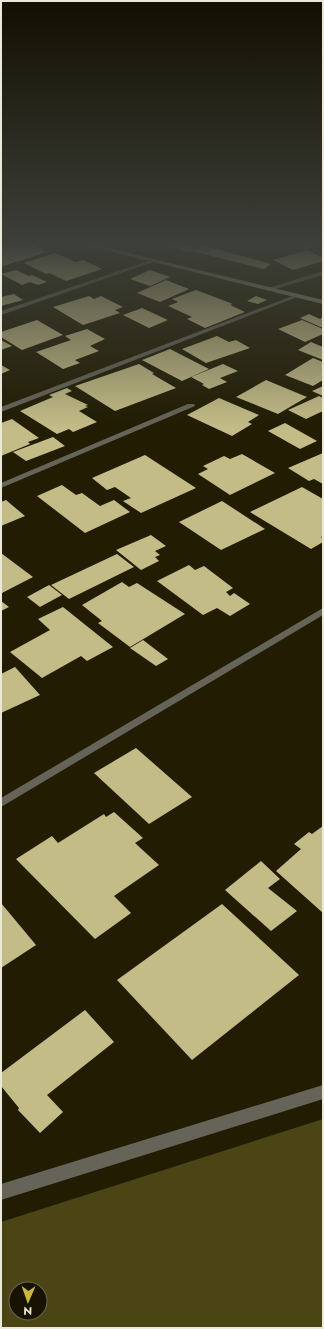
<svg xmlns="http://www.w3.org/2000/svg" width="324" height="1329" font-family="Jost,sans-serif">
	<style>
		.green { fill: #4b4415; fill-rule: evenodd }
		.building { fill: #c4bc87 }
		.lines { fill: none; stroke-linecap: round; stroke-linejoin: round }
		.minor { fill: #666458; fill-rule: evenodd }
		.tertiary { fill: #666458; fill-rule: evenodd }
		.secondary { fill: #908d79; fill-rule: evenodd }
	</style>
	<rect width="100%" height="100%" fill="#211c02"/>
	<path class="green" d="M323 1119V1328H1V1222ZM16 1289H40V1313H16Z"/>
	<g class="building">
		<polygon points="1,242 19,242 32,245 46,252 17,262 5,257 15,262 1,267"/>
		<polygon points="149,242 168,242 195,248 190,252"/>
		<polygon points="294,242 323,242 323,244 306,249"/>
		<polygon points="202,245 271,264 264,269 192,251"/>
		<polygon points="307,250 323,258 323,261 293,270 273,260"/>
		<polygon points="55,253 76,262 83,260 102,269 66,281 49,273 46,274 24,263"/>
		<polygon points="16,270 29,276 32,275 47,282 38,285 30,282 22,285 1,274"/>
		<polygon points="150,270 170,277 150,286 130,279"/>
		<polygon points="166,280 189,289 160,302 137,293"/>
		<polygon points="196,290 233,304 230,305 245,312 205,328 187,319 192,317 168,306 178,302 172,299"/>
		<polygon points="14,294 23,300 1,306 1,297"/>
		<polygon points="89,296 94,299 101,296 123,307 115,310 120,313 83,325 53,307"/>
		<polygon points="256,296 267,300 258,304 247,301"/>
		<polygon points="142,308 168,320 149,328 123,315"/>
		<polygon points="309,314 320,319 323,317 323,328 300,318"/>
		<polygon points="37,320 63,335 22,350 1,337 1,332"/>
		<polygon points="302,320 323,329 323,334 305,342 278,329"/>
		<polygon points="87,329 105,339 90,346 99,351 75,360 80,363 63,369 36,352 71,340 65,336"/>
		<polygon points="217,336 229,342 236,340 250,348 206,363 182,349"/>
		<polygon points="1,340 12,346 1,350"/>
		<polygon points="311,342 323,347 323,360 298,350"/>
		<polygon points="170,349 209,369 182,381 142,360"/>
		<polygon points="313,358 323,362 323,380 313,386 285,375"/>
		<polygon points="139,364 154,373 152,374 176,388 115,411 75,386"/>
		<polygon points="223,364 238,371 220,378 227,382 209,389 202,385 204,384 191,377"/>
		<polygon points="1,365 10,370 1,374"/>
		<polygon points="266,380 307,397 278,414 236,397"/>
		<polygon points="323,386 323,396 312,391"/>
		<polygon points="67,388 72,391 65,394 88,405 85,406 88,407 79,411 97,422 73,432 69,429 57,434 20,411 53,397 49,395"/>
		<polygon points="319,396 323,398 323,411 306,419 288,410"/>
		<polygon points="219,398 259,415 248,422 252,424 232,436 187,415"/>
		<polygon points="12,419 39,438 28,442 30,444 1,456 1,423"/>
		<polygon points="285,423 317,441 300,449 268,431"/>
		<polygon points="53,437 65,446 26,461 13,452"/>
		<polygon points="323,453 323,484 314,479 309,481 288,468"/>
		<polygon points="242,454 275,473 230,495 198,474 208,469 203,466 224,456 230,459"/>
		<polygon points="145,455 196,488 141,513 123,501 131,498 115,487 107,490 92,478"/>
		<polygon points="62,485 76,495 82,493 100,506 114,500 130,512 85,533 37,496"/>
		<polygon points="302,487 323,499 323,536 321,537 323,539 323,542 311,549 250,512"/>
		<polygon points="6,500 25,516 1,526 1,502"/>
		<polygon points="222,501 265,529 221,550 179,522"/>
		<polygon points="151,535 166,546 155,551 160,555 155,557 159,561 141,570 116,550"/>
		<polygon points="1,553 33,577 2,593"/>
		<polygon points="117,554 134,567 69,599 51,585"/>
		<polygon points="189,565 195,570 204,566 233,588 226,592 230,596 234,593 250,604 230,616 217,608 203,615 157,581"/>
		<polygon points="122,582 129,587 137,583 185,614 130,647 98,623 102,621 82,605"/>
		<polygon points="49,585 62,595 40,607 27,597"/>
		<polygon points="1,601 9,607 1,611"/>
		<polygon points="63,607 113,647 87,661 81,656 42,678 10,652 50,630 38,619"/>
		<polygon points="143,640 168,659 156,666 130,648"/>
		<polygon points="15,667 40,695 1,713 1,674"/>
		<polygon points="136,748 192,797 149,824 94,773"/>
		<polygon points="114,812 143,838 135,843 159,865 114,896 131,913 95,939 16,859 52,836 58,843 104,814 106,817"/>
		<polygon points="323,826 323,913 276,871 301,849 294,844 309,832 312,834"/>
		<polygon points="261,861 280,879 268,888 297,911 271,931 225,890"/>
		<polygon points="1,903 36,945 1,968"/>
		<polygon points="222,904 299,975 192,1060 117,980"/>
		<polygon points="85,1010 114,1042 47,1095 63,1112 40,1133 18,1110 19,1108 1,1086 1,1073"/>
	</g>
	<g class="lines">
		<g class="minor">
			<polygon points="295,295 300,296 1,412 1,407"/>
			<polygon points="188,404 194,404 195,406 1,488 1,483"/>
			<polygon points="323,608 323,615 1,807 1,798"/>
			<polygon points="323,1085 323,1099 1,1200 1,1184"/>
		</g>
		<g class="tertiary">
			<polygon points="151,260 156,261 1,315 1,311"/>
			<polygon points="323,271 323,275 268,291 265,289"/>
		</g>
		<polygon class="secondary" points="73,242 83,242 323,300 323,304"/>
	</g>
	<linearGradient id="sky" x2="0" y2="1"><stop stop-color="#120f01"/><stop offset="0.57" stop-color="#3d4039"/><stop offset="1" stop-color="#3d4039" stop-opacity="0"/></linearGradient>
	<rect width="324" height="428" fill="url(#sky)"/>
	<rect width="324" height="1329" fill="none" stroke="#eae8d8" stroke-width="4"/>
	<g transform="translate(28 1301) rotate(182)"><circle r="19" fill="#171300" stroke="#6b6856"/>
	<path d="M0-3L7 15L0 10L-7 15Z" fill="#ccb939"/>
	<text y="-6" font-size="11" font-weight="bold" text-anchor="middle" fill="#eae8d8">N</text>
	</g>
</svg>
